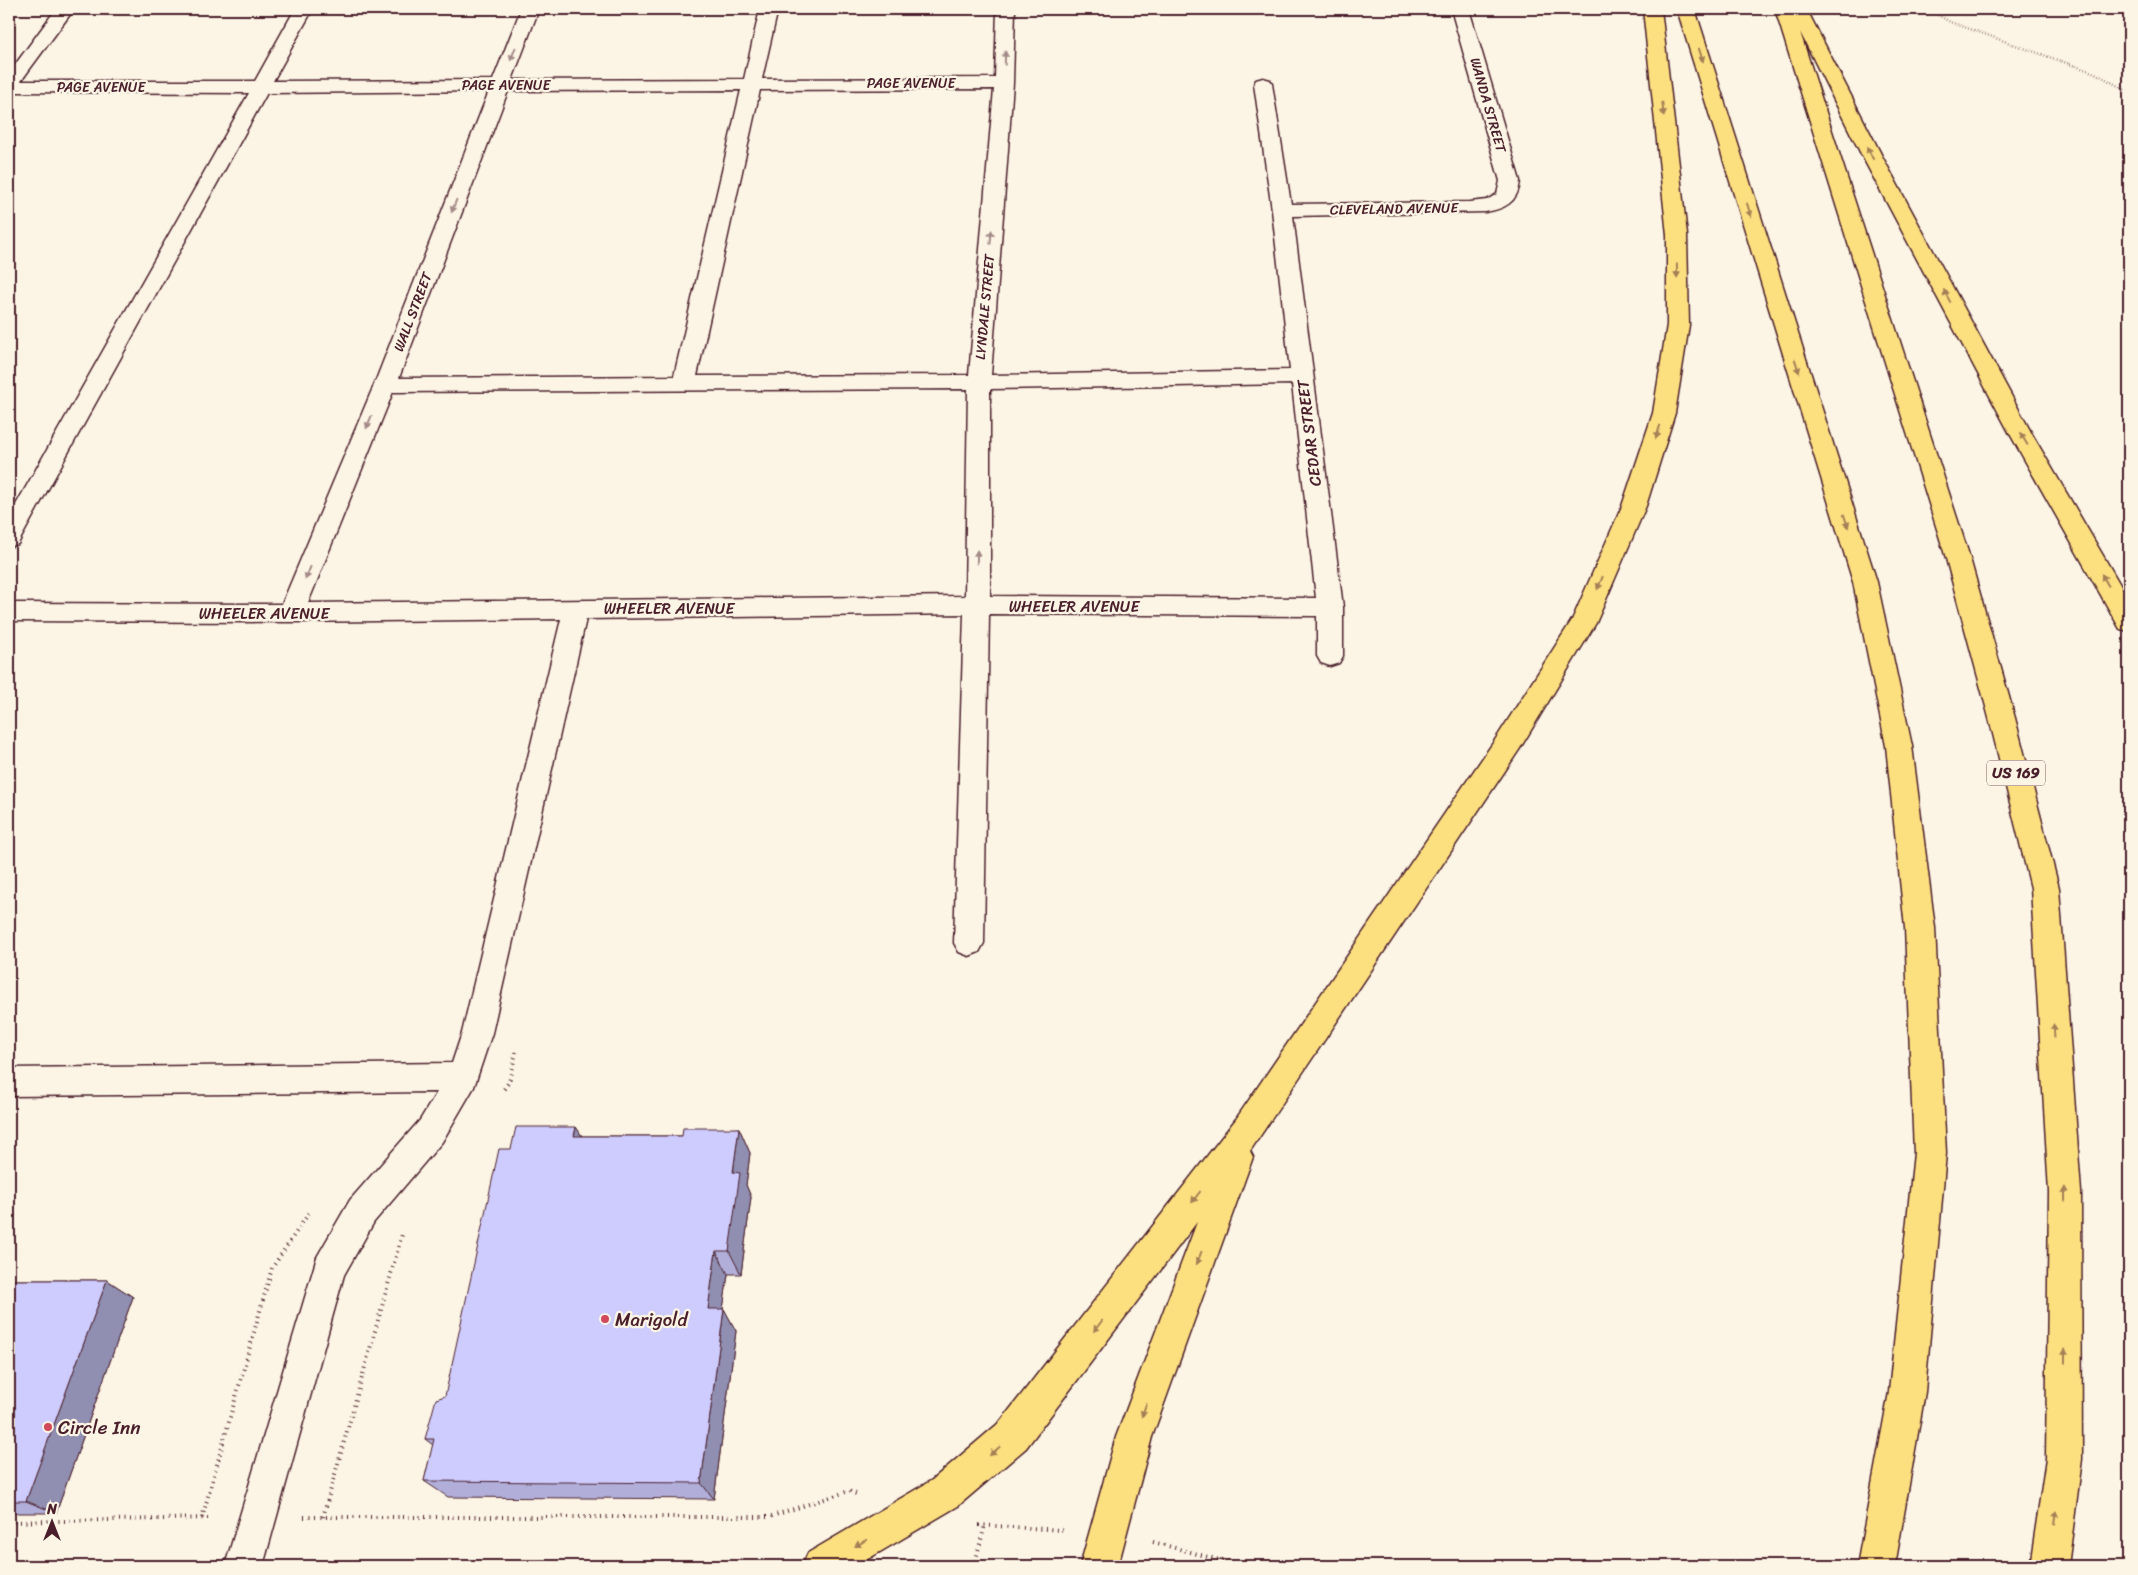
<svg xmlns="http://www.w3.org/2000/svg" width="2138" height="1575" font-family="Sriracha,sans-serif">
	<style>
		.lines { fill: none; stroke-linecap: round; stroke-linejoin: round }
		.minor-casing { stroke: #4a1f2b; stroke-width: 3 }
		.highway-casing { stroke: #4a1f2b; stroke-width: 3 }
		.path-far1 { stroke: #4a1f2b; stroke-width: 2.5; stroke-dasharray: 0.5 2.5; stroke-linecap: butt }
		.path { stroke: #4a1f2b; stroke-width: 4; stroke-dasharray: 1 4.5; stroke-linecap: butt }
		.minor { fill: #fcf5e5; fill-rule: evenodd }
		.highway { fill: #fce080; fill-rule: evenodd }
		.wall { fill: #b1afda; stroke: #4a1f2b }
		.shaded-wall { fill: #908fb2; stroke: #4a1f2b }
		.building { fill: #ceccfe; stroke: #4a1f2b }
		.oneway { fill: #a38a88 }
		.oneway2 { fill: #a38056 }
		.poi-dot { fill: #d1495b; stroke: #fcf5e5; stroke-width: 2 }
		.labels { text-anchor: middle; dominant-baseline: central; stroke-width: 4.5; stroke-linejoin: round; paint-order: stroke }
		.far-street-label { font-size: 14px; fill: #4a1f2b; stroke: #fcf5e5 }
		.shield { fill: #fcf5e5; stroke: #7f5f63; stroke-width: 1 }
		.shield-label { font-size: 15px; font-weight: bold; fill: #4a1f2b }
		.street-label { font-size: 16px; fill: #4a1f2b; stroke: #fcf5e5 }
		.near-poi-label { font-size: 19px; fill: #4a1f2b; stroke: #fcf5e5; text-anchor: start }
	</style>
	<rect width="100%" height="100%" fill="#fcf5e5"/>
	<filter id="ink" filterUnits="userSpaceOnUse"><feTurbulence type="fractalNoise" baseFrequency=".02" numOctaves="2"/><feDisplacementMap in="SourceGraphic" scale="10" xChannelSelector="R" yChannelSelector="G"/><feConvolveMatrix kernelMatrix="1 2 1 2 8 2 1 2 1" color-interpolation-filters="sRGB"/></filter>
	<g filter="url(#ink)">
		<g class="lines">
			<defs>
				<path id="minor" d="M56 9H74L21 81H255L295 9H313L273 81 493 80 521 9H539L512 80 744 79 760 9H778L762 79 995 78 997 9H1015L1013 83 991 375 1290 370 1272 210 1254 84 1256 80 1263 78 1270 80 1272 84 1291 204 1470 202 1487 200 1497 194 1500 181 1451 9H1469L1520 181C1518 203 1504 209 1485 212L1293 216 1343 607V656L1339 663 1330 666 1321 663 1317 656V616L989 614 984 943 979 952 969 956 959 952 954 943 964 614 586 619 492 1033 474 1087 442 1142 374 1222 344 1275 263 1566H225L317 1257 350 1200 420 1120 437 1092 9 1096V1068L452 1063 462 1033 561 619 291 622 9 621V603L282 604 374 385 489 91 267 93 21 538 18 544 9 547V517L249 93 9 92V73ZM994 89 969 375 697 376 760 90ZM741 90 674 376 399 378 508 91ZM1292 384 1316 598 990 596V389ZM968 389 965 596 308 603 393 392Z"/>
				<g id="highway">
					<polygon points="1643,9 1661,9 1687,235 1689,325 1675,413 1646,506 1596,623 1519,750 1250,1151 1253,1157 1152,1437 1118,1566 1080,1566 1116,1437 1197,1222 1026,1448 958,1506 856,1566 802,1566 808,1553 932,1480 1000,1422 1236,1119 1499,734 1572,620 1622,506 1653,413 1667,325 1667,235"/>
					<polygon points="1677,9 1695,9 1877,582 1912,746 1935,928 1946,1153 1925,1392 1895,1566 1857,1566 1889,1392 1914,1153 1905,928 1886,746 1853,582"/>
					<polygon points="1775,9 1806,9 1808,12 1882,156 2032,434 2129,600 2129,631 2120,629 2010,434 1862,156 1800,32 1969,555 2015,718 2059,888 2081,1192 2082,1459 2068,1566 2030,1566 2046,1459 2049,1192 2031,888 1989,718 1945,555"/>
				</g>
			</defs>
			<use href="#minor" class="minor-casing"/>
			<use href="#highway" class="highway-casing"/>
			<polyline class="path-far1" points="1928,9 1950,22 2095,73 2129,92"/>
			<g class="path">
				<polyline points="504,1089 509,1082 516,1052"/>
				<polyline points="304,1517 769,1517 849,1491 856,1494"/>
				<polyline points="323,1517 403,1231"/>
				<polyline points="202,1518 272,1268 311,1210"/>
				<polyline points="9,1522 211,1518"/>
				<polyline points="979,1525 1062,1530"/>
				<polyline points="1153,1542 1242,1566"/>
				<polyline points="974,1566 985,1525"/>
			</g>
			<use href="#minor" class="minor"/>
			<use href="#highway" class="highway"/>
		</g>
		<g class="wall">
			<polygon points="576,1127 582,1136 682,1136 739,1128 750,1153 746,1185 751,1197 741,1274 728,1274 723,1309 724,1309 736,1331 714,1499 448,1497 424,1481 433,1445 425,1439 445,1396"/>
			<polygon points="9,1280 107,1280 133,1297 56,1513 9,1513"/>
		</g>
		<g class="shaded-wall">
			<polygon points="576,1127 592,1152 574,1136"/>
			<polygon points="739,1128 750,1153 746,1185 751,1197 741,1274 729,1251 733,1172"/>
			<polygon points="716,1251 728,1274 720,1331 708,1309"/>
			<polygon points="107,1280 133,1297 56,1513 26,1501"/>
			<polygon points="724,1309 736,1331 714,1499 701,1483"/>
		</g>
		<g class="building">
			<polygon points="516,1127 576,1127 574,1136 682,1136 683,1128 739,1128 733,1172 740,1173 729,1251 716,1251 708,1309 724,1309 701,1483 424,1481 434,1439 425,1439 436,1399 445,1396 499,1149 511,1149"/>
			<polygon points="9,1280 107,1280 26,1501 9,1501"/>
		</g>
		<defs><path id="oneway-solid" d="M-6-.8H1V-3.2L6.5 0L1 3.2V.8H-6Z" transform="scale(1.25)"/></defs>
		<g class="oneway">
			<use href="#oneway-solid" transform="translate(513 54) rotate(111)"/>
			<use href="#oneway-solid" transform="translate(1005 58) rotate(-88)"/>
			<use href="#oneway-solid" transform="translate(454 206) rotate(111)"/>
			<use href="#oneway-solid" transform="translate(991 237) rotate(-85)"/>
			<use href="#oneway-solid" transform="translate(369 422) rotate(112)"/>
			<use href="#oneway-solid" transform="translate(977 557) rotate(-89)"/>
			<use href="#oneway-solid" transform="translate(308 573) rotate(112)"/>
		</g>
		<g class="oneway2">
			<use href="#oneway-solid" transform="translate(1701 55) rotate(72)"/>
			<use href="#oneway-solid" transform="translate(1663 109) rotate(84)"/>
			<use href="#oneway-solid" transform="translate(1870 153) rotate(-117)"/>
			<use href="#oneway-solid" transform="translate(1749 210) rotate(73)"/>
			<use href="#oneway-solid" transform="translate(1677 271) rotate(89)"/>
			<use href="#oneway-solid" transform="translate(1947 296) rotate(-118)"/>
			<use href="#oneway-solid" transform="translate(1797 366) rotate(72)"/>
			<use href="#oneway-solid" transform="translate(1658 432) rotate(108)"/>
			<use href="#oneway-solid" transform="translate(2024 439) rotate(-120)"/>
			<use href="#oneway-solid" transform="translate(1846 521) rotate(72)"/>
			<use href="#oneway-solid" transform="translate(2105 580) rotate(-120)"/>
			<use href="#oneway-solid" transform="translate(1600 583) rotate(113)"/>
			<use href="#oneway-solid" transform="translate(2054 1031) rotate(-94)"/>
			<use href="#oneway-solid" transform="translate(2065 1194) rotate(-91)"/>
			<use href="#oneway-solid" transform="translate(1196 1197) rotate(127)"/>
			<use href="#oneway-solid" transform="translate(1199 1258) rotate(111)"/>
			<use href="#oneway-solid" transform="translate(1098 1326) rotate(127)"/>
			<use href="#oneway-solid" transform="translate(2065 1356) rotate(-90)"/>
			<use href="#oneway-solid" transform="translate(1144 1410) rotate(110)"/>
			<use href="#oneway-solid" transform="translate(995 1451) rotate(139)"/>
			<use href="#oneway-solid" transform="translate(2056 1518) rotate(-82)"/>
			<use href="#oneway-solid" transform="translate(861 1543) rotate(150)"/>
		</g>
	</g>
	<g class="poi-dot">
		<circle cx="605" cy="1319" r="5"/>
		<circle cx="48" cy="1427" r="5"/>
	</g>
	<g class="labels">
		<g class="far-street-label">
			<text x="911" y="83">PAGE AVENUE</text>
			<text x="506" y="85">PAGE AVENUE</text>
			<text x="101" y="87">PAGE AVENUE</text>
			<text transform="translate(1488 105) rotate(74)">WANDA STREET</text>
			<text transform="translate(1394 209) rotate(-1)">CLEVELAND AVENUE</text>
			<text transform="translate(985 307) rotate(-85)">LYNDALE STREET</text>
			<text transform="translate(413 312) rotate(-69)">WALL STREET</text>
		</g>
		<rect class="shield" x="1987" y="760.5" width="58" height="25" rx="4"/>
		<g class="shield-label">
			<text x="2016" y="773">US 169</text>
		</g>
		<g class="street-label">
			<text transform="translate(1309 433) rotate(-97)">CEDAR STREET</text>
			<text x="1074" y="606">WHEELER AVENUE</text>
			<text x="669" y="608">WHEELER AVENUE</text>
			<text x="264" y="613">WHEELER AVENUE</text>
		</g>
		<g class="near-poi-label">
			<text x="615" y="1319">Marigold</text>
			<text x="58" y="1427">Circle Inn</text>
		</g>
	</g>
	<rect width="2138" height="1575" fill="none" stroke="#fcf5e5" stroke-width="30"/>
	<rect x="15" y="15" width="2108" height="1545" fill="none" stroke="#4a1f2b" stroke-width="2" filter="url(#ink)"/>
	<g transform="translate(52 1522)" stroke="#fcf5e5" stroke-width="4" paint-order="stroke">
	<path d="M0-4L9 19L0 12L-9 19Z" fill="#4a1f2b"/>
	<text y="-8" font-size="14" font-weight="bold" text-anchor="middle" fill="#4a1f2b">N</text>
	</g>
</svg>
